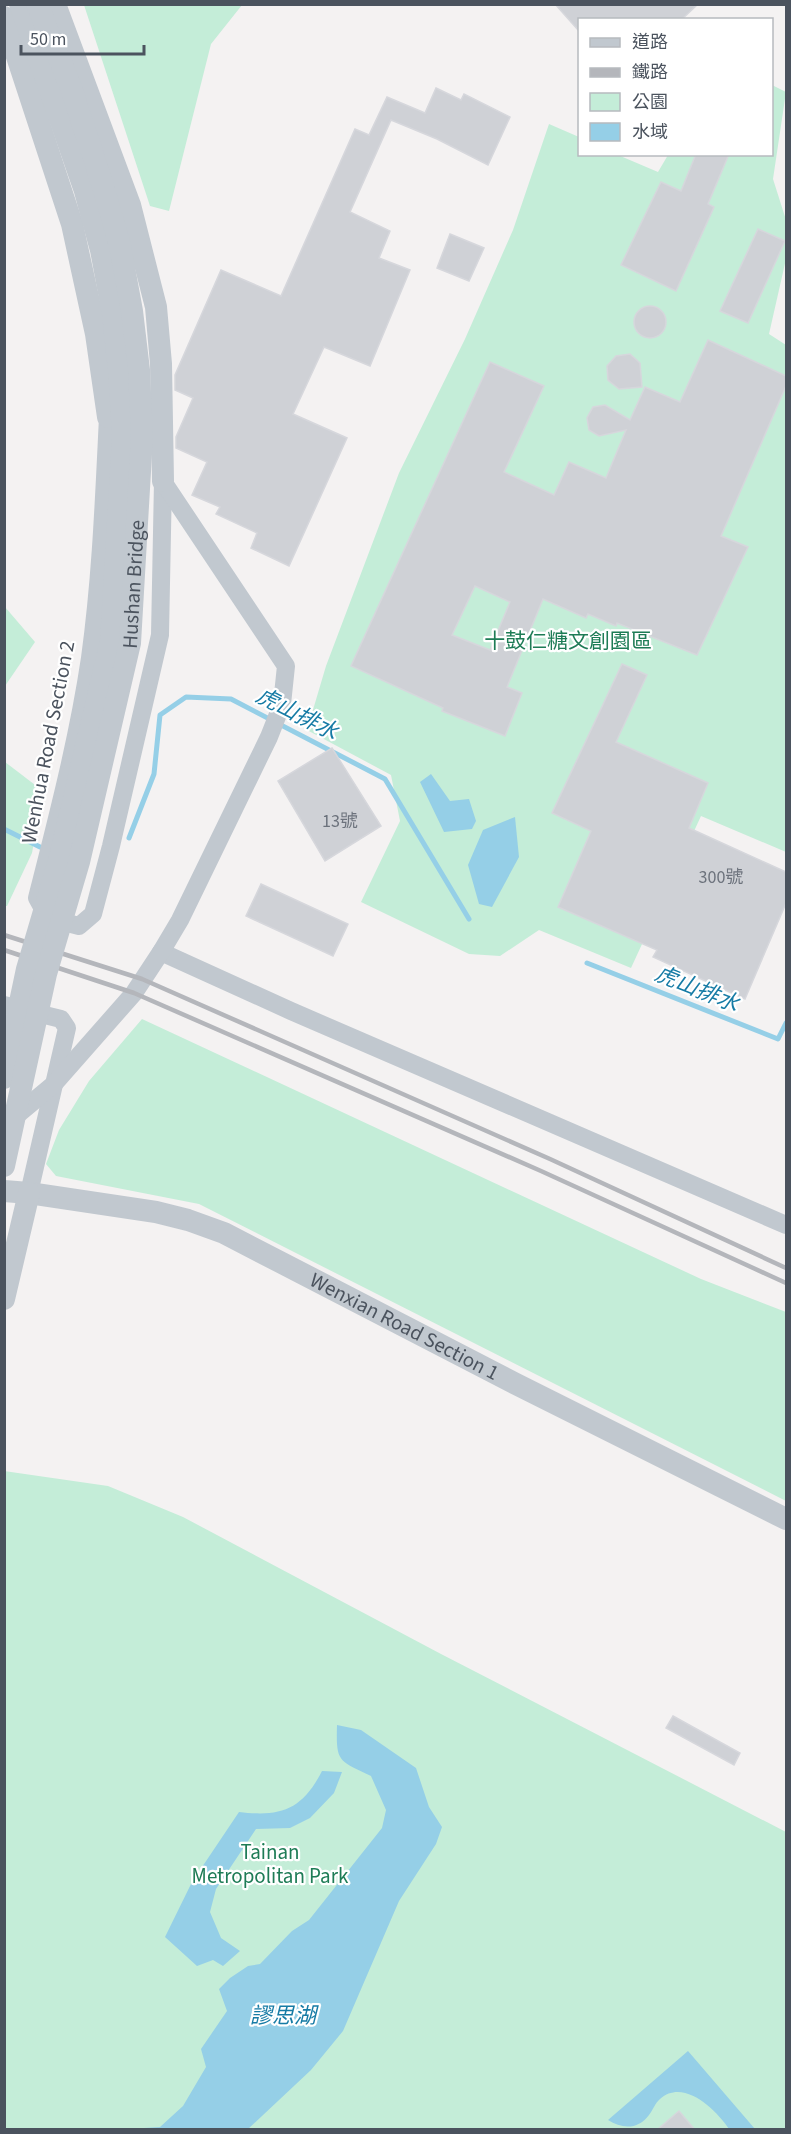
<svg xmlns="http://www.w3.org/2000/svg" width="791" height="2134" font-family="'Source Sans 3','Noto Sans TC',sans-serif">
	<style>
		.green { fill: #c4edd8 }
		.water { fill: #95cfe7 }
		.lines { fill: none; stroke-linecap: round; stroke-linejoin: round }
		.stream { stroke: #95cfe7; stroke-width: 5 }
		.building { fill: #cfd1d6; stroke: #d6d7dc; stroke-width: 1.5; fill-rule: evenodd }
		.minor { stroke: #c1c8cf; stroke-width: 18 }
		.tertiary { stroke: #c1c8cf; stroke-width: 22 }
		.rail { stroke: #b4b6bb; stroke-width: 4.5 }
		.tertiary-bridge { stroke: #c1c8cf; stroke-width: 22 }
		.labels { text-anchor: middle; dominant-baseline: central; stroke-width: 4.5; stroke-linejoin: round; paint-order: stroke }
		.number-label { font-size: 18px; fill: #6c727c }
		.street-label { font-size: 21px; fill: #4b535e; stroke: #fff }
		.park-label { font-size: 21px; fill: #1e7c56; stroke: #fff }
		.water-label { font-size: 22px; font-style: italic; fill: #167ba5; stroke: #fff }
	</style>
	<rect width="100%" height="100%" fill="#f4f2f2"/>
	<g class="green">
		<polygon points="84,5 242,5 211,44 169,211 150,206"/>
		<polygon points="772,85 786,92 773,179 786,220 786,259 769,334 786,345 786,852 701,816 631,968 539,930 500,956 469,954 361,902 400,821 391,775 307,730 326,666 399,473 465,339 513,230 549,124 579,137 580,154 618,155 658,172 668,155 772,154"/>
		<polygon points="5,607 35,642 5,686"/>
		<polygon points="5,762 43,791 32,853 7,906 4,906"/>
		<polygon points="142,1019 701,1279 786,1312 786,1501 199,1204 56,1176 46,1164 59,1130 89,1081"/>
		<polygon points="4,1471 108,1486 183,1517 441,1654 786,1832 786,2129 5,2129"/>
	</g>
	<g class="water">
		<polygon points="431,774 450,801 469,799 476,821 472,829 444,832 420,782"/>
		<polygon points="515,817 519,857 492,907 479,904 468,865 483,830"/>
		<path d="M337 1725 361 1730 416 1768 429 1807 442 1827 436 1844 399 1901 343 2031 311 2070 248 2129H128L160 2127 183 2106 206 2067 201 2049 227 2011 219 1989 230 1978 248 1966 260 1964 292 1931 309 1920 382 1828 386 1810 371 1776C338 1760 336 1762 337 1725Z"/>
		<path d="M322 1771 342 1772 334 1793 310 1818 290 1828 256 1829 216 1889 210 1912 221 1938 240 1951 223 1966 213 1960 197 1966 165 1937 192 1882 239 1812C281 1817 302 1810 322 1771Z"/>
		<path d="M688 2051 755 2129H729C716 2110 684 2078 660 2099 655 2103 653 2110 649 2115 638 2130 622 2129 608 2120Z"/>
	</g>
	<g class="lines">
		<g class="stream">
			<polyline points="4,829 40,847"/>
			<polyline points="129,838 154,774 160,715 186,697 231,699 385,779 469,919"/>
			<polyline points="587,963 778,1039 786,1023"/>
		</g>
	</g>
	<g class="building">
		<polygon points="555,4 698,4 681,20 579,20 579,31"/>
		<polygon points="436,88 461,100 464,94 510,117 488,165 437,139 391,120 350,212 390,231 379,258 410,270 370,366 324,347 293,414 347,438 289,566 251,548 257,533 216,514 220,507 192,495 207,462 176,448 176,437 193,398 175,390 175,375 221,270 281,296 355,129 369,135 387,97 425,113"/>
		<polygon points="696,154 729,154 708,204 714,207 676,291 621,265 661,182 681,191"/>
		<polygon points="758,229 785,241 748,323 720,311"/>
		<polygon points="450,234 484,248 469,281 437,268"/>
		<circle cx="650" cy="322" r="16"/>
		<path d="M708 340 786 376V386L721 536 748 547 697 655 617 623 616 626 588 614 586 618 543 599 507 687 522 693 505 736 442 711 443 708 351 666 490 362 544 386 504 472 554 495 569 462 606 478 626 430 599 436 589 430 587 418 593 407 605 405 630 420 645 387 680 402ZM475 586 510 602 490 650 452 635Z"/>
		<polygon points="630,354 640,363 642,387 619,389 608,380 607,366 616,356"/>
		<polygon points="622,664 647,675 616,742 708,783 689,828 786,872 786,903 745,999 653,957 657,950 558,907 591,831 552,813"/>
		<polygon points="332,748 381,826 325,861 278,781"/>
		<polygon points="261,884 348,924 333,956 246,916"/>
		<polygon points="673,1716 740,1753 734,1765 666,1728"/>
		<polygon points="679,2111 695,2130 657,2130"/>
	</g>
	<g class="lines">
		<g class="minor">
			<path d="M108 417C104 498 101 578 90 658 78 739 57 819 37 898L48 918 79 926 93 914 111 846 160 635 163 481"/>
			<polyline points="161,952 291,1011 786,1225"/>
			<polyline points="4,1005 61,1019 67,1028 29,1193"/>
			<polyline points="11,1120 53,1085 134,993 161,952 180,920 269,737 282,704 286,666 162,480"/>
		</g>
		<g class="tertiary">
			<polyline points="55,4 130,205 156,307 161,364 163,481"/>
			<polyline points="4,17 72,224 96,334 108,417"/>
			<path id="s1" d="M4 1191 29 1193 156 1212 188 1220 224 1233 516 1384 786 1519"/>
			<polyline points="4,1299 29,1193"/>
		</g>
		<g class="rail">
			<polyline points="4,935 142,979 550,1159 786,1268"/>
			<polyline points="4,950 134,993 541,1171 786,1283"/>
		</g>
		<g class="tertiary-bridge">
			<polyline points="4,1078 27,969 60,857 111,641 123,437 119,371 113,314 101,250 85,191 20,4"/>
			<path id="s2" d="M4 1166 46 974 79 862 130 643 142 437 139 370 132 311 120 246 103 186 70 85 37 4"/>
		</g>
	</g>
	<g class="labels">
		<g class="number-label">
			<text x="340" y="821">13號</text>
			<text x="721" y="877">300號</text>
		</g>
		<g class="street-label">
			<text stroke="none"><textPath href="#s2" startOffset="597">Hushan Bridge</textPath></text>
			<text transform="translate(48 742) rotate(-79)">Wenhua Road Section 2</text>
			<text stroke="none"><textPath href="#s1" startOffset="428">Wenxian Road Section 1</textPath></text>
		</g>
		<g class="park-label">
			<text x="568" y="641">十鼓仁糖文創園區</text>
			<text x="270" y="1852">Tainan<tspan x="270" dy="24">Metropolitan Park</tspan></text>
		</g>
		<g class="water-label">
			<text transform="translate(297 714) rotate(27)">虎山排水</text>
			<text transform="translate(697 989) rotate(22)">虎山排水</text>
			<text x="283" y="2016">謬思湖</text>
		</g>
	</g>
	<rect width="791" height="2134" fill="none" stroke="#4b535e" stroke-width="12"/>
	<rect x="578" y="18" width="195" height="138" fill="#ffffff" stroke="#b7babf" stroke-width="1.5"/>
	<rect x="590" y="38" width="30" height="9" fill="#c1c8cf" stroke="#b7babf" stroke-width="1.5"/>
	<text x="632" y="48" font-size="18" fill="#4b535e">道路</text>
	<rect x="590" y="68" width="30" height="9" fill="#b4b6bb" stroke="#b7babf" stroke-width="1.5"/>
	<text x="632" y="78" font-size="18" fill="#4b535e">鐵路</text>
	<rect x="590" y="93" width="30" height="18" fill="#c4edd8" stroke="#b7babf" stroke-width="1.5"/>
	<text x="632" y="108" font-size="18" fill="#4b535e">公園</text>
	<rect x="590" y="123" width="30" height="18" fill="#95cfe7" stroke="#b7babf" stroke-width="1.5"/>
	<text x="632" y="138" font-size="18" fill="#4b535e">水域</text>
	<path d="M21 45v9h123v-9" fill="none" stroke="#4b535e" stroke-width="3"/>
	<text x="30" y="45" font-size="18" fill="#4b535e" stroke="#ffffff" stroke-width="4.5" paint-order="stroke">50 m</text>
</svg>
